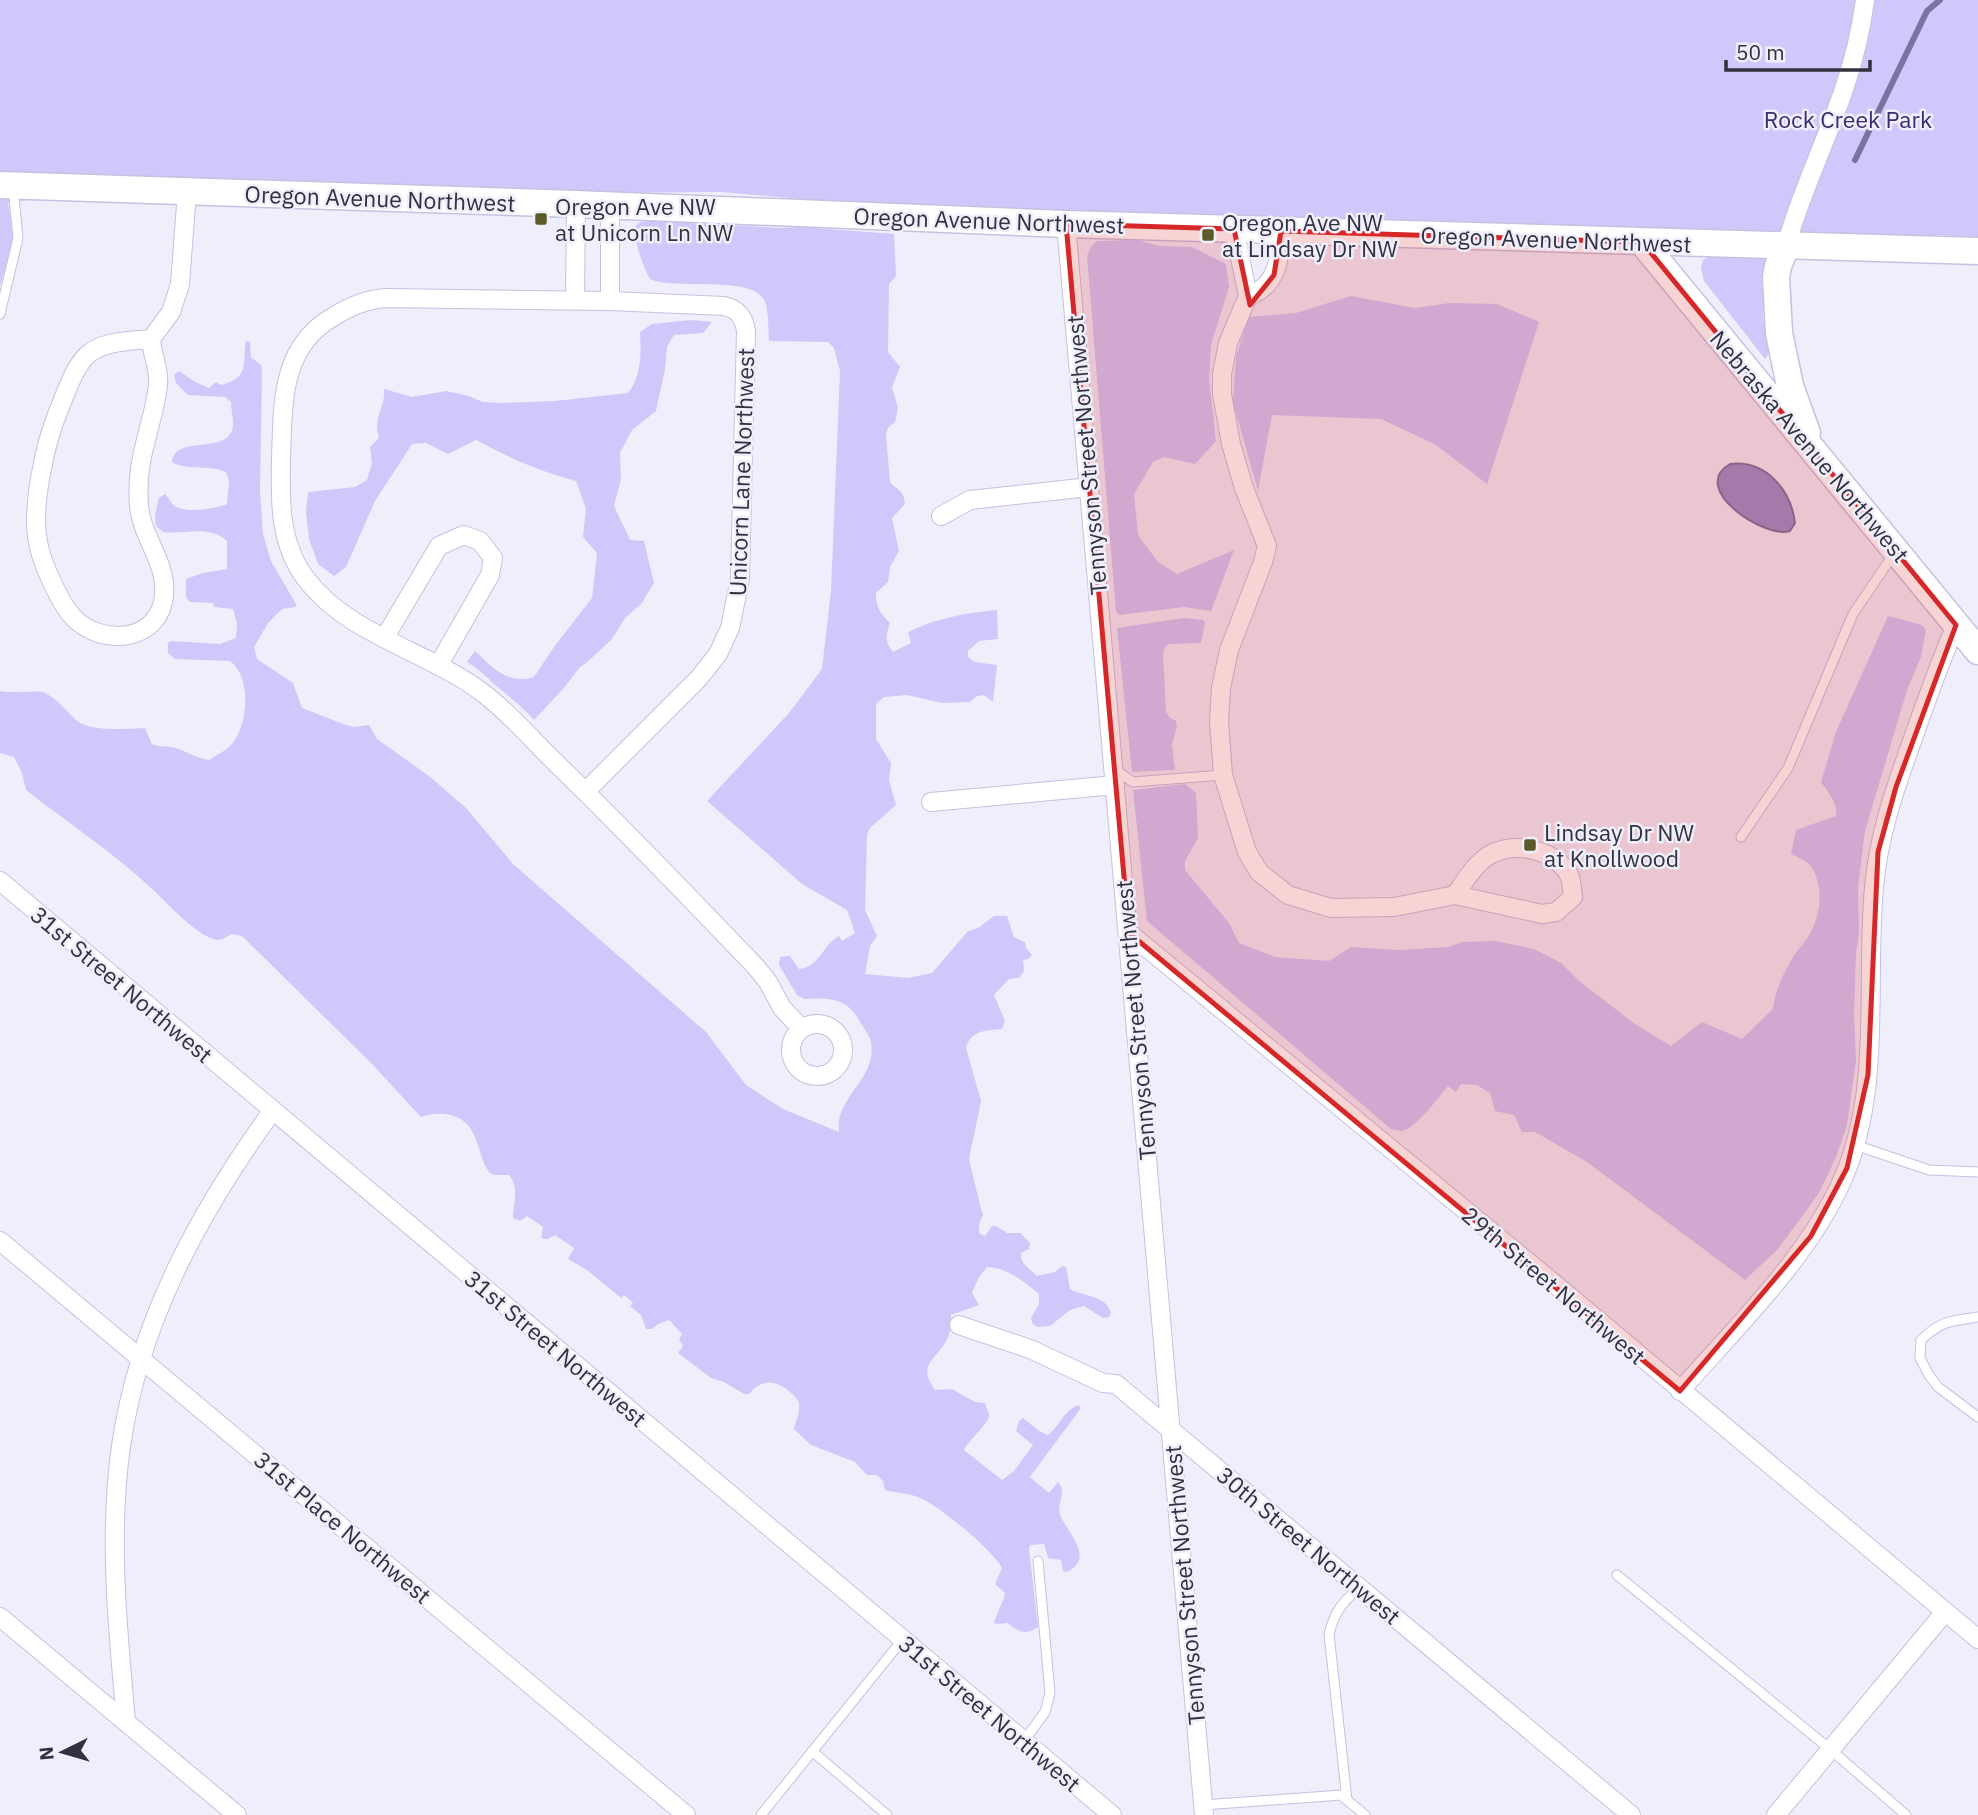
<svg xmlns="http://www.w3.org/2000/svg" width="1978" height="1815" font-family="'IBM Plex Sans',sans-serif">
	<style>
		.green { fill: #d0c8fa }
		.water { fill: #998fcc; stroke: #7a73a1; stroke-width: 2 }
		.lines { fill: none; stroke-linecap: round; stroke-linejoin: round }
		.stream { stroke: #7a73a1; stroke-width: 6 }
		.lane-casing { stroke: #c5c1e1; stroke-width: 11 }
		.street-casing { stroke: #c5c1e1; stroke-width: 20 }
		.secondary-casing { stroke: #c5c1e1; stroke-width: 29 }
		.lane { stroke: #fff; stroke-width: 9 }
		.street { stroke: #fff; stroke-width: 18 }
		.secondary { stroke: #fff; stroke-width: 26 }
		.marked { fill: #d62828; fill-opacity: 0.2; stroke: #d62828; stroke-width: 5; stroke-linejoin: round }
		.poi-dot { fill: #5c5b28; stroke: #efeefb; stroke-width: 2.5 }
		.labels { text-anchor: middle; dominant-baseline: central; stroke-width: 5; stroke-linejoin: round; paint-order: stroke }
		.park-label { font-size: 23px; fill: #3d2972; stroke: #efeefb }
		.street-label { font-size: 23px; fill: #33313e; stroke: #efeefb }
		.poi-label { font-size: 23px; fill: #33313e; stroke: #efeefb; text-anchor: start }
	</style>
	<rect width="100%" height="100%" fill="#efeefb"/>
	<g class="green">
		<polygon points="0,0 1978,0 1978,237 1938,235 1902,240 907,208 721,192 546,193 149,181 8,203 15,238 0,286"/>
		<path d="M653 221 780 228 801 227 894 234 896 276 889 284 888 352 900 367 892 387 898 408 895 422 888 428 886 435 890 482C898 491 904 490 905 504L892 518 899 551 890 567 888 582 876 593C875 605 881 615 890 623 886 635 884 641 893 652L911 643 908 632C937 618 965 613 997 610L998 639 979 641 968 651V657L974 662 997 665 993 702 984 695 977 696 970 702 942 703 907 695 884 697 876 704V739L891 763 889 780 896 805 870 828 867 834 865 910 877 936 870 946 865 974 908 978 932 973 968 931 978 928 994 916H1007L1014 937 1025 942 1026 948 1032 955 1028 959 1023 960 1024 971 1019 978 1009 979 994 995 1005 1021 1002 1029C986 1030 970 1031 966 1048L981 1101 969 1159 980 1205 983 1215C980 1223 977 1225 980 1234L985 1236 992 1226H996L1007 1233H1020L1030 1243 1029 1249 1021 1253V1258L1024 1264 1037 1276 1055 1272 1062 1266 1066 1267 1070 1289C1084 1297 1106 1295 1111 1313L1109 1317 1103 1318 1084 1306 1070 1310 1050 1326 1037 1327 1032 1323 1031 1318 1039 1304V1294C1024 1281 1007 1268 987 1267L979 1277 972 1293 979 1305 951 1315C951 1322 951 1331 948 1337 939 1359 915 1363 935 1390L952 1389 975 1402 985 1403C986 1408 989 1411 989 1415 990 1422 968 1441 964 1450L1002 1480 1014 1471 1033 1445 1016 1431 1019 1421 1023 1418 1039 1431 1048 1435C1060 1426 1063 1411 1078 1405L1081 1408 1030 1477 1049 1493 1058 1482C1068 1493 1056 1502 1060 1514 1064 1529 1098 1559 1066 1572L1063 1571 1061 1560 1048 1558 1044 1544 1030 1545 1029 1549 1038 1627C1025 1636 1019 1632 1008 1623L996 1624 994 1622 1004 1598 1005 1593 995 1584 1002 1568C993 1550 936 1503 918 1497 908 1493 896 1493 885 1490L883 1481 877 1475H867L855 1462 811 1445 794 1429 799 1412V1402C786 1384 765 1373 749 1394H744L724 1382 711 1378 678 1353 683 1346 679 1339 682 1334 669 1320 658 1324 652 1329H646L641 1315 630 1306 633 1303 624 1295 621 1298 587 1270 568 1259 574 1248 555 1235 548 1239H544L541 1237 543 1227 527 1216 520 1221 513 1218C513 1204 520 1188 509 1175H494L489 1172C481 1161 480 1147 474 1135 465 1113 441 1110 421 1117L371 1063 242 936 232 934C225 937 221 942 213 939 191 931 168 903 150 887 112 852 67 822 26 790L22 773 14 757 0 753V691C12 694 38 690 43 692 58 699 64 709 76 720 88 732 128 729 145 728L152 744C160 748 166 745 175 748 186 751 196 758 209 760 215 756 227 750 232 744 248 725 252 677 230 661L175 659 168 653V643L171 641 220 644 236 638 237 623 233 609 214 607 213 603 190 602 186 598V579L203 573 227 569V541C209 524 185 535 163 532L156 526 155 515 159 498 165 494C169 498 171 504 176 507 188 513 215 509 227 504L229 481 226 472C208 464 186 471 172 462 176 434 223 455 232 430 235 423 231 410 231 402L225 397 188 395 176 383 174 375 179 371 195 382 209 388 216 382 221 385C250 378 242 364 246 341L250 342 251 357 261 365 262 370 260 491 263 534 271 561 296 604V607L282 609 268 623 254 647 257 659 293 683 302 708 346 725 354 727 369 725 377 739 429 776 466 808 514 865 706 1032 746 1085 783 1109 839 1132C834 1096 881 1077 870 1039 868 1033 862 1026 859 1020 846 997 827 998 804 999L797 995 779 965 780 957 790 956 799 969C819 968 823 944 839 936L842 941 855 933 847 910 802 884 707 801 789 713 822 669 831 591 840 371 834 348 828 342 769 341C768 329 769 314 765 302 756 274 676 291 650 279 642 263 635 246 635 227L640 222Z"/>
		<polygon points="1137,240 1161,246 1192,247 1226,264 1229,287 1211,345 1209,378 1216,441 1195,464 1164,457 1153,462 1134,494 1138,535 1158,562 1177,574 1234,550 1211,611 1184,607 1119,615 1116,611 1087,256 1091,247 1097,241"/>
		<polygon points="1759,255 1764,258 1765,264 1763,316 1769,354 1765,359 1704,281 1701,267 1703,260 1710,256"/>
		<polygon points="1351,296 1415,308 1450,303 1497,304 1539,322 1487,484 1436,445 1381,419 1272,415 1258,491 1233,402 1236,356 1249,317 1296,313"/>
		<path d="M690 320 712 322 703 333 674 335 667 347 665 369 656 411 632 430 620 453 621 479 614 506 630 540 644 541 654 583 641 604 625 618 612 639 586 663 580 667 564 688 534 720C523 707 512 699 499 688 487 678 482 671 467 662L475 651C493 668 508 685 534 677L554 647 592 598 597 553 583 537 586 509 576 481C540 471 509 458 476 440L448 454 426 443 412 444 375 501 346 567 334 576 318 564 309 539 306 512 308 492 355 487 367 480 372 463 370 447 379 438C372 416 386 408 384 389L412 397 446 391 469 396 483 402 499 403 555 401 628 393C642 375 641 354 640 332L652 324Z"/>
		<path d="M1888 616 1922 625 1926 630 1921 657 1907 690 1865 831 1858 888 1859 933 1856 954 1854 1015 1856 1060 1847 1125 1836 1157 1821 1189 1811 1204 1778 1249 1745 1280 1587 1162 1535 1132H1522L1514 1115 1495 1111 1490 1093 1477 1085 1461 1084 1456 1092 1448 1086C1439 1097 1416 1128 1402 1131 1401 1131 1392 1129 1391 1129L1147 921 1133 790 1185 784 1196 793 1198 838 1185 861V870L1229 923 1239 943 1275 957 1329 961 1351 947 1399 950 1448 947 1463 942 1495 941 1534 949 1561 963 1579 981 1635 1024 1671 1046 1702 1022 1742 1039 1773 1009C1774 993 1784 972 1792 959 1796 951 1803 945 1808 937 1821 916 1825 886 1810 865 1805 860 1797 857 1791 854L1796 830 1836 816C1838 803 1828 792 1821 782L1836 732Z"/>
		<polygon points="1184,618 1203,620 1205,623 1201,643 1169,644 1165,647 1163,653 1166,712 1170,718 1176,721 1177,726 1172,744 1175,770 1132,772 1117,628"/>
	</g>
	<path class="water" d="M1730 464C1766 460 1791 490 1795 523L1790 531C1764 539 1688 488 1730 464Z"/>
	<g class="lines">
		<polyline class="stream" points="1855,160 1927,11 1940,0"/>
		<defs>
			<g id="lane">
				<polyline points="0,314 18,238 13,187"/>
				<polyline points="1114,769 1133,782 1223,775"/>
				<polyline points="1741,837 1788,768 1853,614 1893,555"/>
				<polyline points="1855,1145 1929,1170 1978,1172"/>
				<path d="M1978 1317C1951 1321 1942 1320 1921 1340L1920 1358 1929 1375 1938 1387 1978 1417"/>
				<polyline points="1617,1575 1831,1750 1906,1815"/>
				<polyline points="1024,1741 1045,1712 1050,1693 1038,1561"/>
				<polyline points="812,1751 887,1815"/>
				<path d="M1347 1800 1329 1634C1335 1610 1342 1604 1359 1587"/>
				<polyline points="1203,1805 1341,1795 1365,1815"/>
				<polyline points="761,1815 903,1639"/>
			</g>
			<g id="street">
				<polyline points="1066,224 1204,1815"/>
				<path d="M1234 229 1248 296 1228 343 1222 374V394L1231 444 1244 488 1267 546 1263 562 1229 650 1221 688 1219 721 1223 775 1247 852 1259 872 1288 895 1331 908 1394 907 1455 895 1542 914 1556 912 1573 897C1572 890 1572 881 1569 875 1555 850 1517 841 1491 854 1475 863 1465 881 1455 895"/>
				<path d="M1786 246C1801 192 1826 142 1844 89 1854 60 1861 30 1865 0"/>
				<path d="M1248 296C1277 287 1281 257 1281 231"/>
				<polyline points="575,300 576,204"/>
				<polyline points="610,301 610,205"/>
				<path d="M151 339C84 343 82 351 58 412 45 444 31 507 38 542 41 561 60 604 74 618 100 645 154 643 163 602 171 566 142 540 139 506 135 457 152 431 158 386 160 369 152 356 151 339L171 312 180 284 187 192"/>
				<polyline points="941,516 970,500 1089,487"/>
				<polyline points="385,637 439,546 464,535 480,541 493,558 490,575 438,666"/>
				<path d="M586 791 699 678 718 654 730 628 740 579 746 331C744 317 738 309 724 306L610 301 387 298C366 299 350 306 333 317 280 347 283 405 281 458 280 501 279 543 306 579 348 635 430 652 483 693 510 713 532 740 556 763 624 829 690 898 756 967L768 982 782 1008 801 1028"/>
				<polyline points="931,802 1115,785"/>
				<polyline points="0,881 1112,1815"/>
				<polyline points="1129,933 1550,1280 1978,1639"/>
				<circle cx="817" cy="1050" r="26"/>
				<polyline points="0,1241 686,1815"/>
				<polyline points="959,1325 1030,1349 1103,1383 1116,1384 1631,1815"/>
				<path d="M1680 1391C1736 1327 1807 1259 1842 1181 1883 1089 1865 985 1874 888 1878 838 1894 791 1911 744 1925 704 1939 664 1956 625"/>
				<polyline points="0,1617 237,1815"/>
				<path d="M126 1722C118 1631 108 1537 121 1446 139 1321 200 1211 273 1110"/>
				<polyline points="1776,1815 1945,1612"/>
			</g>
			<g id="secondary">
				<polyline points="0,185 576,204 1066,224 1978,251"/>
				<polyline points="1642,242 1978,651"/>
				<polyline points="1786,246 1778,266 1776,277 1779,333 1790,386 1807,433"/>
			</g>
		</defs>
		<use href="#lane" class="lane-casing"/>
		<use href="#street" class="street-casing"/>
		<use href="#secondary" class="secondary-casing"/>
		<use href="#lane" class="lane"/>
		<use href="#street" class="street"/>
		<use href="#secondary" class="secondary"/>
	</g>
	<path class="marked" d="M1066 224 1234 229 1250 305 1274 275 1281 231 1642 242 1956 625 1896 787 1878 852 1868 1075 1847 1168 1811 1236 1680 1391 1129 933Z"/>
	<g class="poi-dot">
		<rect x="534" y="212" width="14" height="14" rx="3.5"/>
		<rect x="1201" y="228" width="14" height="14" rx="3.5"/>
		<rect x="1523" y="838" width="14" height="14" rx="3.5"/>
	</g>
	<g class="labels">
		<g class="park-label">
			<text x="1848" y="119">Rock Creek Park</text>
		</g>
		<g class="street-label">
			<text transform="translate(380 198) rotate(2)">Oregon Avenue Northwest</text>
			<text transform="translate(989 220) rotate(2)">Oregon Avenue Northwest</text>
			<text transform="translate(1556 239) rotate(2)">Oregon Avenue Northwest</text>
			<text transform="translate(1810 446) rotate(50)">Nebraska Avenue Northwest</text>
			<text transform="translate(1086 455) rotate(-95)">Tennyson Street Northwest</text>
			<text transform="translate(741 472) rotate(-88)">Unicorn Lane Northwest</text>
			<text transform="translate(122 984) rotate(40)">31st Street Northwest</text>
			<text transform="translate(1135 1020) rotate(-95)">Tennyson Street Northwest</text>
			<text transform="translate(1554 1285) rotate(40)">29th Street Northwest</text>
			<text transform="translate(556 1348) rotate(40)">31st Street Northwest</text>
			<text transform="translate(343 1527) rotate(40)">31st Place Northwest</text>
			<text transform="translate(1309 1545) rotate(40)">30th Street Northwest</text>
			<text transform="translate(1184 1585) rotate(-95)">Tennyson Street Northwest</text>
			<text transform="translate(990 1713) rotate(40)">31st Street Northwest</text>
		</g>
		<g class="poi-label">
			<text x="555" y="206">Oregon Ave NW<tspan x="555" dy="26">at Unicorn Ln NW</tspan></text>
			<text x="1222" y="222">Oregon Ave NW<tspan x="1222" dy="26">at Lindsay Dr NW</tspan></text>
			<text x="1544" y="832">Lindsay Dr NW<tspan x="1544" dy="26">at Knollwood</tspan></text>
		</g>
	</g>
	<g transform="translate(63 1752) rotate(265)" stroke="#efeefb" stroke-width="5" paint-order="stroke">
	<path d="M0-5L12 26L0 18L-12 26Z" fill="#33313e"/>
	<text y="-10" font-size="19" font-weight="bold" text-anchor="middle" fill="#33313e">N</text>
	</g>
	<path d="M1726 60v10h144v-10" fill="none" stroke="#33313e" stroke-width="3.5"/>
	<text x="1736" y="60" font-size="21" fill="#33313e" stroke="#efeefb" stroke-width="5" paint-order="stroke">50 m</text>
</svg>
